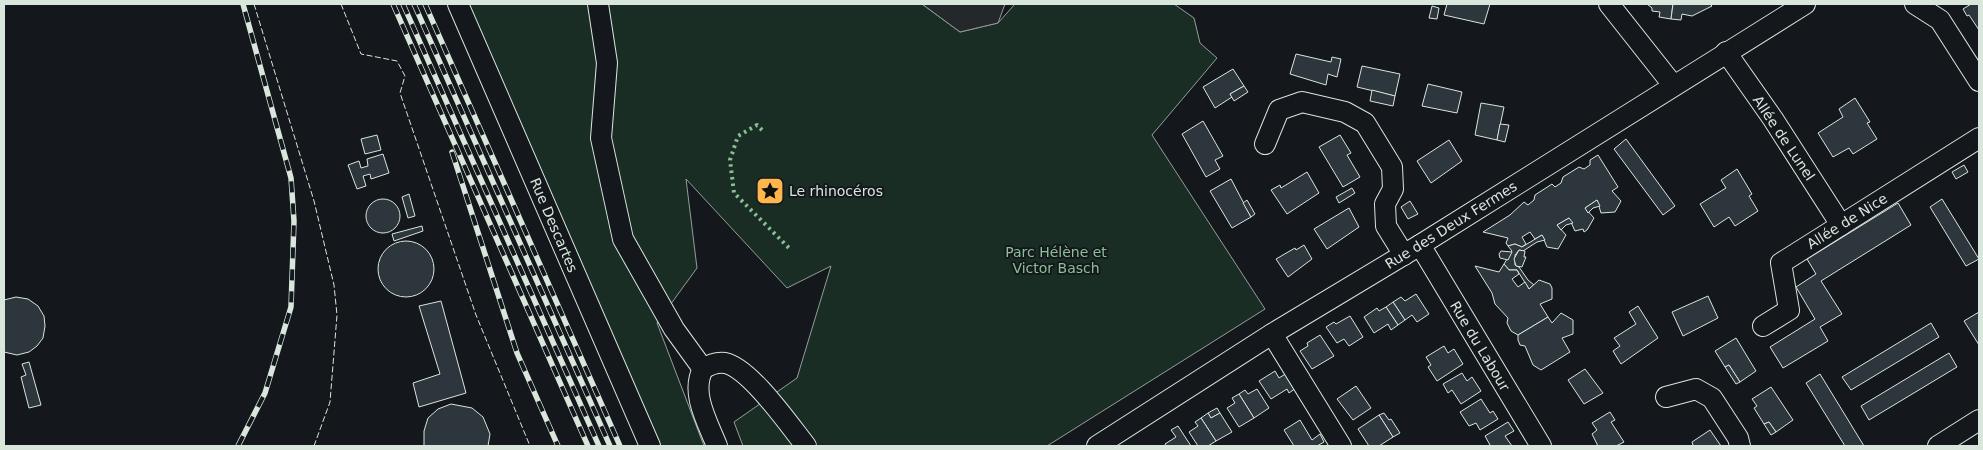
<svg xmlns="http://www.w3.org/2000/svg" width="1983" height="450" font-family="'DejaVu Sans',sans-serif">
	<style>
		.green { fill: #1a2d24; stroke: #939e99 }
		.parking { fill: #24282b; stroke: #939e99 }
		.building { fill: #2c363c; stroke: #d8e6dc }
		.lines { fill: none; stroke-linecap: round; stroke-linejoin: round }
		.minor-casing { stroke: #d8e6dc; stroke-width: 22 }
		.minor { stroke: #14181c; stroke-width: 20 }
		.rail-casing { stroke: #d8e6dc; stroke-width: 5.5 }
		.rail { stroke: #14181c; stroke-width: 4; stroke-dasharray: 11; stroke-linecap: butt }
		.hedge { stroke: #8ac095; stroke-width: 4; stroke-dasharray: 2.5 4; stroke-linecap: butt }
		.fence { stroke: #d8e6dc; stroke-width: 1; stroke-dasharray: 6 2.5; stroke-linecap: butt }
		.labels { text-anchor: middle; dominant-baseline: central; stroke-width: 4; stroke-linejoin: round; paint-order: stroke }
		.street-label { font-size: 14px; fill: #d8e6dc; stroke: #14181c }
		.poi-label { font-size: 14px; fill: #d8e6dc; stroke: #14181c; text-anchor: start }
		.park-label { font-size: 14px; fill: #8ac095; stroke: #14181c }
	</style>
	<rect width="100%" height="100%" fill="#14181c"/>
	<polygon class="green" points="466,4 922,4 960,32 998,23 1015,4 1174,4 1194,18 1200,43 1217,58 1152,135 1265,309 1047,446 743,446 734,422 797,378 831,266 787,288 686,179 697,268 657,323 704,446 658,446"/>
	<polygon class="parking" points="922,4 1005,4 998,23 960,32"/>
	<g class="building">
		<polygon points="1447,4 1490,4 1484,24 1444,15"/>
		<polygon points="1647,4 1673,4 1671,19 1659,17 1660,12 1652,11 1652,8"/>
		<polygon points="1673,4 1710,4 1712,6 1692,16 1682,14 1681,20 1671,19"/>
		<polygon points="1971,4 1979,4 1979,30 1969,15 1967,16 1963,9"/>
		<polygon points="1432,6 1439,8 1437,19 1429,18"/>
		<polygon points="1296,54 1331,62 1332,57 1341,59 1337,77 1328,74 1326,85 1290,74"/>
		<polygon points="1362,66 1400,74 1395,96 1357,87"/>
		<polygon points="1233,69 1244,86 1230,94 1232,97 1215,108 1203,87"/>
		<polygon points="1428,84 1462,92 1457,113 1422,106"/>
		<polygon points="1244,86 1248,92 1234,101 1230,94"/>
		<polygon points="1372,90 1395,96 1393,106 1370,101"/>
		<polygon points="1855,98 1870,122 1867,123 1877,139 1853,154 1849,148 1833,157 1818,133 1843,117 1839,109"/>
		<polygon points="1481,103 1504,107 1497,140 1475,135"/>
		<polygon points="1203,121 1223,156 1215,160 1220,169 1206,177 1182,134"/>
		<polygon points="1500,124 1509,125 1505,142 1497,140"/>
		<polygon points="377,135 381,150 365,154 361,139"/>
		<polygon points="1340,135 1351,153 1347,155 1360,177 1343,187 1319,147"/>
		<polygon points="1626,139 1675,206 1663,215 1614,149"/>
		<polygon points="1449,140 1462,161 1431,183 1417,161"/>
		<polygon points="383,154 389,173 371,179 370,174 363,176 366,186 357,189 348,165 359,161 361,168 368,166 367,159"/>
		<polygon points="1598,155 1618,187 1612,191 1621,201 1615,212 1601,213 1597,200 1585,208 1594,218 1587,230 1584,232 1583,229 1575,231 1569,218 1557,225 1566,235 1558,249 1547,247 1542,235 1535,239 1530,232 1522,237 1526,244 1522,247 1515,244 1508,246 1506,243 1508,238 1483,232 1510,215 1524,202 1528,205 1534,200 1535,195 1552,184 1555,187 1561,183 1563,177 1579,167 1584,169 1590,165 1590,160"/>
		<polygon points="1964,165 1968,172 1956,179 1952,172"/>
		<polygon points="1737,169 1752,194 1749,196 1758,211 1735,226 1729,217 1714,227 1700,204 1726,188 1721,180"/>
		<polygon points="1307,172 1319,193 1287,214 1271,190 1280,185 1281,188"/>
		<polygon points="1231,179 1251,217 1232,228 1210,191"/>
		<polygon points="1352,188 1355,193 1339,203 1336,197"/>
		<polygon points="409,194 415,216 408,218 402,197"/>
		<circle cx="383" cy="216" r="17"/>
		<polygon points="1942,199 1979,259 1966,266 1930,207"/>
		<polygon points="1247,200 1255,214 1251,217 1243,203"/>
		<polygon points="1597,200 1600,206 1593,208 1588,213 1585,208"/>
		<polygon points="1410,201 1418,214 1408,219 1401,207"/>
		<polygon points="1898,203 1911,225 1821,281 1842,314 1820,327 1828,341 1783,368 1770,347 1815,319 1796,287 1816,274 1807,259"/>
		<polygon points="1349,208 1359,227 1327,249 1314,229"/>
		<polygon points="1569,218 1573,223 1566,225 1561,230 1557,225"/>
		<polygon points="422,226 423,231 394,241 392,234"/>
		<polygon points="1542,235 1545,240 1537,242 1523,251 1519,250 1515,255 1515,265 1519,267 1528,280 1534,285 1529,289 1517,270 1509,270 1504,264 1512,251 1508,246 1515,244 1522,247"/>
		<circle cx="406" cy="269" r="28"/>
		<polygon points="1304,245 1312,259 1288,277 1276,259 1295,248 1296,250"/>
		<polygon points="1519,250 1525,251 1524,257 1526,257 1522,267 1516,266 1514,259"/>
		<polygon points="1501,251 1512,252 1508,260 1500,258 1499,254"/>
		<polygon points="1504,264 1509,270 1517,270 1519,274 1512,279 1518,287 1525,282 1529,289 1539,280 1550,284 1552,288 1552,299 1540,304 1548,317 1518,335 1511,331 1507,323 1508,318 1495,304 1492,293 1475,266 1499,272"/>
		<polygon points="1416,294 1429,314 1417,322 1412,315 1405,320 1393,302 1401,297 1405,301"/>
		<polygon points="1708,296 1718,318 1683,336 1672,312"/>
		<polygon points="16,297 28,299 38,306 44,316 45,326 43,338 37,346 29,352 17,355 4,352 4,300"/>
		<polygon points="441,301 466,393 419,407 413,383 440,374 419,306"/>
		<polygon points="1393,302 1405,320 1398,325 1386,307"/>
		<polygon points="1638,306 1658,338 1621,364 1613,351 1620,346 1614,338 1636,324 1629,312"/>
		<polygon points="1386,307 1398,325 1391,330 1388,324 1374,333 1364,317 1377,308 1379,311"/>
		<polygon points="1979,312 1979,345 1964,321"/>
		<polygon points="1561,313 1573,320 1573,334 1562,338 1570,352 1541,370 1533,365 1525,346 1520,345 1518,340 1518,335 1548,317 1552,323"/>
		<polygon points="1350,316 1363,337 1349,346 1344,339 1337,343 1326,327 1334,322 1336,324"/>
		<polygon points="1931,323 1939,337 1851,390 1842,377"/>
		<polygon points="1320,335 1334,356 1312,369 1300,351 1308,346 1307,343"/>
		<polygon points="1736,338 1756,371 1740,382 1729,365 1725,367 1715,351"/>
		<polygon points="1444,346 1448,353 1454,349 1463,364 1437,381 1428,367 1431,365 1426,357"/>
		<polygon points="1949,353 1957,367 1869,420 1861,406"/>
		<polygon points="29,362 41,405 29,408 21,377 26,375 22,364"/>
		<polygon points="1729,365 1740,382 1736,384 1725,367"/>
		<polygon points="1585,369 1603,393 1584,404 1568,380"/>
		<polygon points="1275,371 1279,378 1287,373 1296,388 1289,393 1287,389 1271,399 1259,381"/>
		<polygon points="1462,373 1467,381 1472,377 1481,391 1461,404 1452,390 1448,393 1443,384"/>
		<polygon points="1820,374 1864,446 1845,446 1806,383"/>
		<polygon points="1356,386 1371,408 1353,420 1337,399"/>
		<polygon points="1771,387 1793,420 1776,432 1769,422 1764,424 1754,408 1757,406 1752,399"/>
		<polygon points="1257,389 1269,408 1254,418 1239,394 1245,390 1248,394"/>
		<polygon points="1239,394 1254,418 1239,427 1227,408 1235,403 1232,398"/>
		<polygon points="1481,399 1490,413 1493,411 1498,419 1480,430 1476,423 1469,426 1460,412"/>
		<polygon points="451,404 472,408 483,417 490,434 488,446 424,446 424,431 428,418 438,409"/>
		<polygon points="1217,408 1220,413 1211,418 1208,413"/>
		<polygon points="1610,412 1615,420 1611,422 1624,442 1616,446 1598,446 1592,434 1597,430 1592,423"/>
		<polygon points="1208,413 1211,418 1220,413 1232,432 1216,441 1201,418"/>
		<polygon points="1384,413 1389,420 1391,419 1400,433 1393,437 1379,415"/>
		<polygon points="1379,415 1393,437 1379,446 1369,446 1358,429"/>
		<polygon points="1201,418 1216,441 1208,446 1198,446 1189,432 1198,426 1195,422"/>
		<polygon points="1300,420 1312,440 1320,434 1324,442 1317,446 1294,446 1284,430"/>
		<polygon points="1508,422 1514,431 1505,436 1512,446 1488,446 1490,445 1485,436"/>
		<polygon points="1769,422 1776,432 1771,435 1764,424"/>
		<polygon points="1178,426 1191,446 1166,446 1165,444 1176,437 1171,430"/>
		<polygon points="1710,430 1721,446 1691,446 1693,445 1692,442"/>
	</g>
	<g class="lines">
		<defs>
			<g id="minor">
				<polyline points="458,4 650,446"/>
				<polyline points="598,4 607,63 601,138 623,239 674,329 703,369"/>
				<polyline points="1609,4 1673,85"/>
				<polyline points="1915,4 1940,20 1979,81"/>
				<polyline points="1726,52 1773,119 1841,225"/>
				<polyline points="1265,144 1279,110 1302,102 1345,112 1365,123 1392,167 1393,189 1385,204 1386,226 1404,255"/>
				<polyline points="1420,245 1541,446"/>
				<polyline points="1763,326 1789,310 1781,263 1979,138"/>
				<polyline points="1272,334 1341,446"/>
				<path d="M703 369C709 365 717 362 725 363 750 368 790 426 806 446"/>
				<path d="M703 369C690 393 708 423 717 446"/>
				<polyline points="1666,397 1696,389 1712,398 1738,438 1740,446"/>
				<polyline points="1097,446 1272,334 1420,245 1805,4"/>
				<polyline points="1938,446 1979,420"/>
			</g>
		</defs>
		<use href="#minor" class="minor-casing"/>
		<use href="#minor" class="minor"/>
		<defs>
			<g id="rail">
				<polyline points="393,4 588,446"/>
				<polyline points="403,4 599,446"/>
				<polyline points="414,4 610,446"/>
				<polyline points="425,4 620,446"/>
				<polyline points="452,152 517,353 558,446"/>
				<polyline points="238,446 265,393 291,307 294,221 291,178 243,4"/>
			</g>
		</defs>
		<use href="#rail" class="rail-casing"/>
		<use href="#rail" class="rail"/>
		<polyline class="hedge" points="762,130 757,125 738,136 730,160 734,193 789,248"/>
		<g class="fence">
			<polyline points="254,4 314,201 334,285 337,315 330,402 314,446"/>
			<polyline points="341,4 361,54 397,61 405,76 400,93 476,315 530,446"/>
		</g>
	</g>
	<defs>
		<symbol id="sight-square" viewBox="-11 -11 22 22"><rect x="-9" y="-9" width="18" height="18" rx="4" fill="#ffb74d" stroke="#14181c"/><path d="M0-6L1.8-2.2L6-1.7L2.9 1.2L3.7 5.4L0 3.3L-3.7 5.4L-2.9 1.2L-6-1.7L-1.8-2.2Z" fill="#111"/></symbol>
	</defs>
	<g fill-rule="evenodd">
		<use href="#sight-square" x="754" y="175" width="32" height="32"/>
	</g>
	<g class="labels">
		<g class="street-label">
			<text transform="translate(1784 138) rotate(56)">Allée de Lunel</text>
			<text transform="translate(1847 221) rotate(-32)">Allée de Nice</text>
			<text transform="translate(554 225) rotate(67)">Rue Descartes</text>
			<text transform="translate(1451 225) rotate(-32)">Rue des Deux Fermes</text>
			<text transform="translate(1480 346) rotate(59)">Rue du Labour</text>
		</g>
		<g class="poi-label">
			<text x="789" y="191">Le rhinocéros</text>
		</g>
		<g class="park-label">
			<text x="1056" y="252">Parc Hélène et<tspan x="1056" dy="16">Victor Basch</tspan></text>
		</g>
	</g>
	<rect width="1983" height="450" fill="none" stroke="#d8e6dc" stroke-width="10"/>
</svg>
